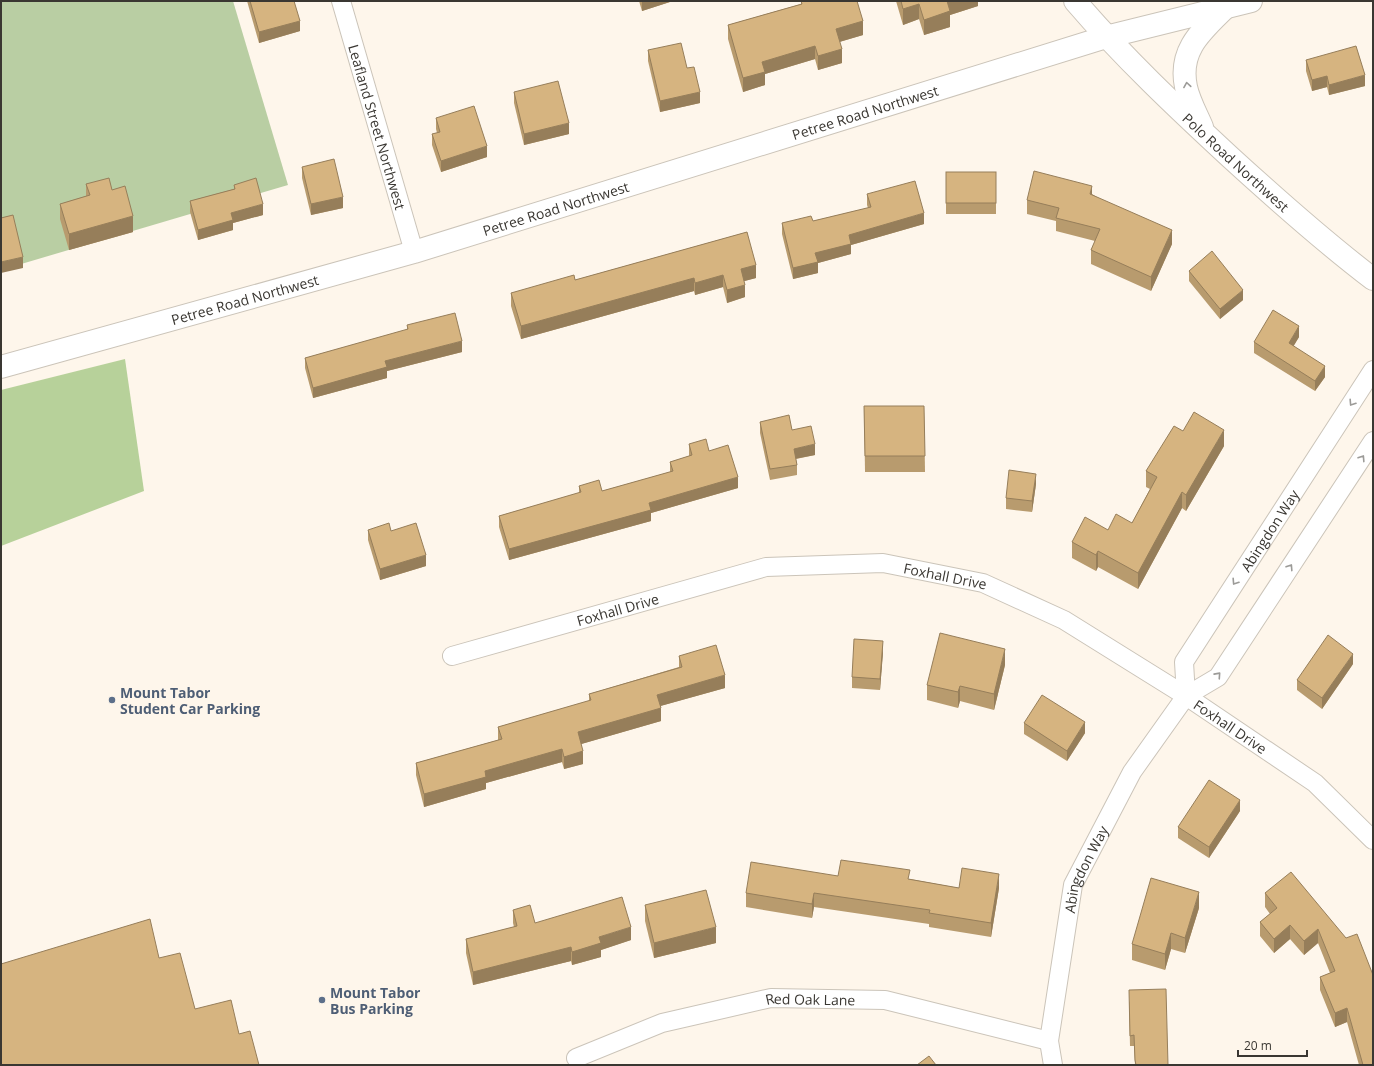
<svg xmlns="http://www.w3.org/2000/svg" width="1374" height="1066" font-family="'Open Sans',sans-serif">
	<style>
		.green { fill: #b9cea3 }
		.forest { fill: #b7d19a }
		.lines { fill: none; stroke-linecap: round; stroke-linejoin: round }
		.street-casing { stroke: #cbc4b9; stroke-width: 20 }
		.secondary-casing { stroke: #cbc4b9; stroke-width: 24 }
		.street { stroke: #fff; stroke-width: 18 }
		.secondary { stroke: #fff; stroke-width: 22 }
		.wall { fill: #b89b6e }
		.shaded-wall { fill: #967e5a }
		.building { fill: #d6b480; stroke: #967e5a }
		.oneway { stroke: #9c9b98 }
		.service-dot { fill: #5c6f8a; stroke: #fef6eb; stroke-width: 1.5 }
		.labels { text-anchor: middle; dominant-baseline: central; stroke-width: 3; stroke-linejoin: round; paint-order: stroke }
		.street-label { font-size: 14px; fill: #3a3732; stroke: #fef6eb }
		.service-label { font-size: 14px; font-weight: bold; fill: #4e5e75; stroke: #fef6eb; text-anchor: start }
	</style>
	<rect width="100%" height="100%" fill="#fef6eb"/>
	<polygon class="green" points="1,1 233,1 288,185 1,270"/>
	<polygon class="forest" points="125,359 144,491 1,546 1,390"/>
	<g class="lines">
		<defs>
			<g id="street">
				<path id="s1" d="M341 1 414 252"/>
				<path id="s2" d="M452 656 766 567 883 563 983 583 1064 620 1186 696 1315 783 1373 840"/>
				<path id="s3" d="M1186 696 1184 662 1373 370"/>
				<path id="s4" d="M576 1058 662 1023 771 998 885 1000 1049 1041"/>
				<path id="s5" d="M1053 1065 1049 1041 1073 885 1132 772 1186 696 1218 677 1373 441"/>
			</g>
			<g id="secondary">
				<path id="s6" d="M1075 1C1123 57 1176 107 1230 157 1276 199 1323 241 1373 279"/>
				<path d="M1202 127C1197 115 1189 101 1186 87 1178 49 1203 30 1227 6"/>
				<path id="s7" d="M1 367 414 252 1106 37 1251 1"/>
			</g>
		</defs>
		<use href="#street" class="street-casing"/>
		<use href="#secondary" class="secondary-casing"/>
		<use href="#street" class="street"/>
		<use href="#secondary" class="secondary"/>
	</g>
	<g class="wall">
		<polygon points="247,1 294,1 300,31 259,43"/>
		<polygon points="639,1 673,1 642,11"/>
		<polygon points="801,1 857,1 863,35 839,42 842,63 818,70 815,59 765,74 765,85 743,92 728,39 728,25 801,4"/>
		<polygon points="896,1 978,1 978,6 950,15 950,27 924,35 919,19 903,25"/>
		<polygon points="648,50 687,68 700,103 660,112 648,61"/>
		<polygon points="1306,60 1365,86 1329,95 1327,87 1312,91 1306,71"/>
		<polygon points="514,92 569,134 524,145 514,103"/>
		<polygon points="436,118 487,157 441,172 432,145 432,134 437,133 436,129"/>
		<polygon points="302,167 343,208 311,215 302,178"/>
		<rect x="946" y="172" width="50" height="42"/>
		<polygon points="86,184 133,232 69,250 60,219 60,204 86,196"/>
		<polygon points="234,185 263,215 233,223 233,230 198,240 190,212 190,201 234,189"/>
		<polygon points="867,194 924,224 851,245 851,254 818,263 818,273 793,279 782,234 782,223 813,221 868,208 867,205"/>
		<polygon points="1092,194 1172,244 1151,291 1091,264 1091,250 1095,241 1056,231 1056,221 1027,214 1027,200"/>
		<polygon points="747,232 756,278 744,281 745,297 727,303 723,287 695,295 694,291 521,339 511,306 511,293 575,280"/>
		<polygon points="1189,271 1243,300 1220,319 1189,281"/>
		<polygon points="407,325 462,352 387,371 387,378 313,398 305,368 305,358 407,330"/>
		<polygon points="1299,337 1293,346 1325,377 1315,391 1254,353 1254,342"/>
		<polygon points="864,406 924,406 925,472 865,472"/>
		<polygon points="760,422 815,455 796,459 797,465 797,475 770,480 760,433"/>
		<polygon points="1183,431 1224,446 1186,511 1182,508 1138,589 1098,567 1096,571 1072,558 1072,542 1132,523 1150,489 1146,487 1146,471"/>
		<polygon points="689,444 709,451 738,488 651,513 651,521 509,560 499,527 499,516 579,493 579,486 602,491 670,472 670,462 689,456"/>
		<polygon points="1036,484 1032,512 1006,509 1006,498"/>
		<polygon points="368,530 391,531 426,566 380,580 368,540"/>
		<polygon points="883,652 880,690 852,688 852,677"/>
		<polygon points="679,656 725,688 660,706 661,721 581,744 583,764 564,769 562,762 486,783 486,789 424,807 416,775 416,763 498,740 498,727 589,701 589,694 679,667"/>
		<polygon points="1353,664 1322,709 1297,690 1297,680"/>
		<polygon points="1005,665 994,710 960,701 958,708 927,700 927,685"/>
		<polygon points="1024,723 1085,733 1067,761 1024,734"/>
		<polygon points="1240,811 1209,858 1178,838 1178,827"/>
		<polygon points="838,876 910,879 959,888 999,888 991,937 929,927 929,924 814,907 812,918 746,907 746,893"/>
		<polygon points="1265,893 1346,938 1373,1065 1359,1065 1347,1022 1335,1027 1320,990 1320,977 1330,973 1318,943 1304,955 1290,939 1274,953 1260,936 1260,922 1270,914 1265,907"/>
		<polygon points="645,905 716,943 654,958 645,921"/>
		<polygon points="1199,908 1185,953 1171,949 1165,970 1132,960 1132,944"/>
		<polygon points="513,910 535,923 631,940 601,950 601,957 572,965 571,961 473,985 466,953 466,939 514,927 513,923"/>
		<polygon points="1129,1001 1168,1065 1135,1065 1134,1046 1130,1046"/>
	</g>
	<g class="shaded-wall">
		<polygon points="642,1 673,1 642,11"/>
		<polygon points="947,1 978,1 978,6 950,15 950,27 924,35 924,20"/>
		<polygon points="919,4 919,19 903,25 903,9"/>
		<polygon points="300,21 300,31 259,43 259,32"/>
		<polygon points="863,21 863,35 836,43 836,29"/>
		<polygon points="815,46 815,59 765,74 765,85 743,92 743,78 762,62"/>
		<polygon points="842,49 842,63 818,70 818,56"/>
		<polygon points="1365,75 1365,86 1329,95 1329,85"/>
		<polygon points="1327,76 1327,87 1312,91 1312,80"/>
		<polygon points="700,92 700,103 660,112 660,101"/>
		<polygon points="569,123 569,134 524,145 524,134"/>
		<polygon points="487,146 487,157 441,172 441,161"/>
		<polygon points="1092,186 1092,199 1090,194"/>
		<polygon points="343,197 343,208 311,215 311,204"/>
		<polygon points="263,204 263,215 233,223 233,230 198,240 198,230 231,213"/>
		<polygon points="924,213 924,224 851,245 851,254 818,263 818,273 793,279 793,268 815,253 849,235"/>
		<polygon points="133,216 133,232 69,250 69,234"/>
		<polygon points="1172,230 1172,244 1151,291 1151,277"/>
		<polygon points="23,257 23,268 1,273 1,262"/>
		<polygon points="756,265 756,278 741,282 741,269"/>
		<polygon points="723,275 723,287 695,295 695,283"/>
		<polygon points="694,278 694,291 521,339 521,326"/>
		<polygon points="745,285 745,297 727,303 727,290"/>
		<polygon points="1243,290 1243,300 1220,319 1220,309"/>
		<polygon points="1299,326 1299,337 1289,354 1289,343"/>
		<polygon points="462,341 462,352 387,371 387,378 313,398 313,388 385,361"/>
		<polygon points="1325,366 1325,377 1315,391 1315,381"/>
		<polygon points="1224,430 1224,446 1186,511 1186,495"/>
		<polygon points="815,444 815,455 794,459 794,449"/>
		<polygon points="1036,474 1036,484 1032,512 1032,501"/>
		<polygon points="738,477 738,488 651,513 651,521 509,560 509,549 649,503"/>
		<polygon points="1182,492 1182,508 1138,589 1138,573"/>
		<polygon points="1098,551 1098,567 1096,571 1096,555"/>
		<polygon points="426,555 426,566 380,580 380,569"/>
		<polygon points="883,641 883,652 880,690 880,679"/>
		<polygon points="1005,649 1005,665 994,710 994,694"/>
		<polygon points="1353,654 1353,664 1322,709 1322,698"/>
		<polygon points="725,675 725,688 657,707 657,695"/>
		<polygon points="960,686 960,701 958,708 958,692"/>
		<polygon points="661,708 661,721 578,745 578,732"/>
		<polygon points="1085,722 1085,733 1067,761 1067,751"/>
		<polygon points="562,749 562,762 486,783 486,789 424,807 424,794 485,771"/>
		<polygon points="583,751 583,764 564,769 564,757"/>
		<polygon points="1240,800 1240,811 1209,858 1209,847"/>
		<polygon points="999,874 999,888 991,937 991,923"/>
		<polygon points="1199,892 1199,908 1185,953 1185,938"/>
		<polygon points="814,893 814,907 812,918 812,904"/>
		<polygon points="1290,925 1290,939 1274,953 1274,939"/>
		<polygon points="631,927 631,940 601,950 601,957 572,965 572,952 599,937"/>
		<polygon points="716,927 716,943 654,958 654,943"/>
		<polygon points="1318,929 1318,943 1304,955 1304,941"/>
		<polygon points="1171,933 1171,949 1165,970 1165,954"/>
		<polygon points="571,947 571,961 473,985 473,972"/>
		<polygon points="1347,1008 1347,1022 1335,1027 1335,1013"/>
	</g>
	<g class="building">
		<polygon points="250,1 294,1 300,21 259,32"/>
		<polygon points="801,1 857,1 863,21 836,29 842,49 818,56 815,46 762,62 765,72 743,78 728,25 802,4"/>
		<polygon points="901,1 947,1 950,11 924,20 919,4 903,9"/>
		<polygon points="681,43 687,68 694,67 700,92 660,101 648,50"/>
		<polygon points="1356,46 1365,75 1329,85 1327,76 1312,80 1306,60"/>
		<polygon points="558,81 569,123 524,134 514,92"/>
		<polygon points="474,106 487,146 441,161 432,134 440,132 436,118"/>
		<polygon points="334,159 343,197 311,204 302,167"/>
		<polygon points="1034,171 1092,186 1090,194 1172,230 1151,277 1091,250 1100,229 1056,218 1059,208 1027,200"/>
		<rect x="946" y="172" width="50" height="31"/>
		<polygon points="109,178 112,190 125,186 133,216 69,234 60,204 90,195 86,184"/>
		<polygon points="256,178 263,204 231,213 233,220 198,230 190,201 235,189 234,185"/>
		<polygon points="915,181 924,213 849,235 851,244 815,253 818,262 793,268 782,223 811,216 813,221 871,207 867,194"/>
		<polygon points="13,215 23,257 1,262 1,218"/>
		<polygon points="747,232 756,265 741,269 745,285 727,290 723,275 695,283 694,278 521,326 511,293 574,275 575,280"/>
		<polygon points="1212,251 1243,290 1220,309 1189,271"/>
		<polygon points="1273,310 1299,326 1289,343 1325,366 1315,381 1254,342"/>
		<polygon points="455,313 462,341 385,361 387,367 313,388 305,358 408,329 407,325"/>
		<polygon points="864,406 924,406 925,456 865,456"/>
		<polygon points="1194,412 1224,430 1186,495 1182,492 1138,573 1098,551 1096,555 1072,542 1085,517 1108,530 1116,514 1132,523 1157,477 1146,471 1174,426 1183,431"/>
		<polygon points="789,415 792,430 811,426 815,444 794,449 797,465 770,469 760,422"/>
		<polygon points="706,439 709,451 728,445 738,477 649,503 651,510 509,549 499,516 581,492 579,486 599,480 602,491 673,471 670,462 692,455 689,444"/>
		<polygon points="1009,470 1036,474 1032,501 1006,498"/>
		<polygon points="389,523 391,531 416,523 426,555 380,569 368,530"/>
		<polygon points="940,633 1005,649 994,694 960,686 958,692 927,685"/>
		<polygon points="1328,635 1353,654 1322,698 1297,680"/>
		<polygon points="854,639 883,641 880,679 852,677"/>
		<polygon points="716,645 725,675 657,695 661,708 578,732 583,751 564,757 562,749 485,771 486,777 424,794 416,763 502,739 498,727 591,700 589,694 682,667 679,656"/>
		<polygon points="1042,695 1085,722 1067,751 1024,723"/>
		<polygon points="1209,780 1240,800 1209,847 1178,827"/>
		<polygon points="841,860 910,870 908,879 959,888 962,868 999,874 991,923 929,913 930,910 814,893 812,904 746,893 751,862 838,876"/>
		<polygon points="1291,872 1346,938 1357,934 1373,975 1373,1065 1363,1065 1347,1008 1335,1013 1320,977 1335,971 1318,929 1304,941 1290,925 1274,939 1260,922 1277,908 1265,893"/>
		<polygon points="1151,878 1199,892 1185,938 1171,933 1165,954 1132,944"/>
		<polygon points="706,890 716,927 654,943 645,905"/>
		<polygon points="622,897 631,927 599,937 601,943 572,952 571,947 473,972 466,939 517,926 513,910 530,905 535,923"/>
		<polygon points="150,919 159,958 180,953 195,1009 231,1000 239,1034 250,1031 259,1065 1,1065 1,964"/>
		<polygon points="1166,989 1168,1065 1136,1065 1135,1060 1134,1035 1130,1036 1129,990"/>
		<polygon points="929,1056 936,1065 917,1065"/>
	</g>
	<defs><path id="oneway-chevron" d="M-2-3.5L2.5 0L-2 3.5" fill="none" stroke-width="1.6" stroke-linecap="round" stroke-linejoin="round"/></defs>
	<g class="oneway">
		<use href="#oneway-chevron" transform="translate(1187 85) rotate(-99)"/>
		<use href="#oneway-chevron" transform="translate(1352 403) rotate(123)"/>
		<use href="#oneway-chevron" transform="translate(1362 458) rotate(-57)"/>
		<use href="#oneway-chevron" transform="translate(1290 567) rotate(-57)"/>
		<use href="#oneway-chevron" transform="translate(1235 582) rotate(123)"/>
		<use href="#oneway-chevron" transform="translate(1218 675) rotate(-48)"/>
	</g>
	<g class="service-dot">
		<circle cx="112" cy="700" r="4"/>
		<circle cx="322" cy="1000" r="4"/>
	</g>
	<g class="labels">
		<g class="street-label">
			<text stroke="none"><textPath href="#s7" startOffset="901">Petree Road Northwest</textPath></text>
			<text stroke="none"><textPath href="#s1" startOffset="131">Leafland Street Northwest</textPath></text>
			<text stroke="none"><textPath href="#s6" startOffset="228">Polo Road Northwest</textPath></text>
			<text stroke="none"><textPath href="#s7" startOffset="577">Petree Road Northwest</textPath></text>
			<text stroke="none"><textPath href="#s7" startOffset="253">Petree Road Northwest</textPath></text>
			<text stroke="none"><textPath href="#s3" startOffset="191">Abingdon Way</textPath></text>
			<text stroke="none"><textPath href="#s2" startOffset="507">Foxhall Drive</textPath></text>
			<text stroke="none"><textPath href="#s2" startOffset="172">Foxhall Drive</textPath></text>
			<text stroke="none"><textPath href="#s2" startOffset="832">Foxhall Drive</textPath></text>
			<text stroke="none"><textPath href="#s5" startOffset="201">Abingdon Way</textPath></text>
			<text stroke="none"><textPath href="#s4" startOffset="244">Red Oak Lane</textPath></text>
		</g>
		<g class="service-label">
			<text x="120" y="692">Mount Tabor<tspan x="120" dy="16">Student Car Parking</tspan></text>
			<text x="330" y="992">Mount Tabor<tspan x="330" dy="16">Bus Parking</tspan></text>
		</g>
	</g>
	<rect width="1374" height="1066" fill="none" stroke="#3a3732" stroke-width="4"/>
	<path d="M1238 1050v6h69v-6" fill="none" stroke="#3a3732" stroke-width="2"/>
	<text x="1244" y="1050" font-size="12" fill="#3a3732" stroke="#fef6eb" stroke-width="3" paint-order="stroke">20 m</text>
</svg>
